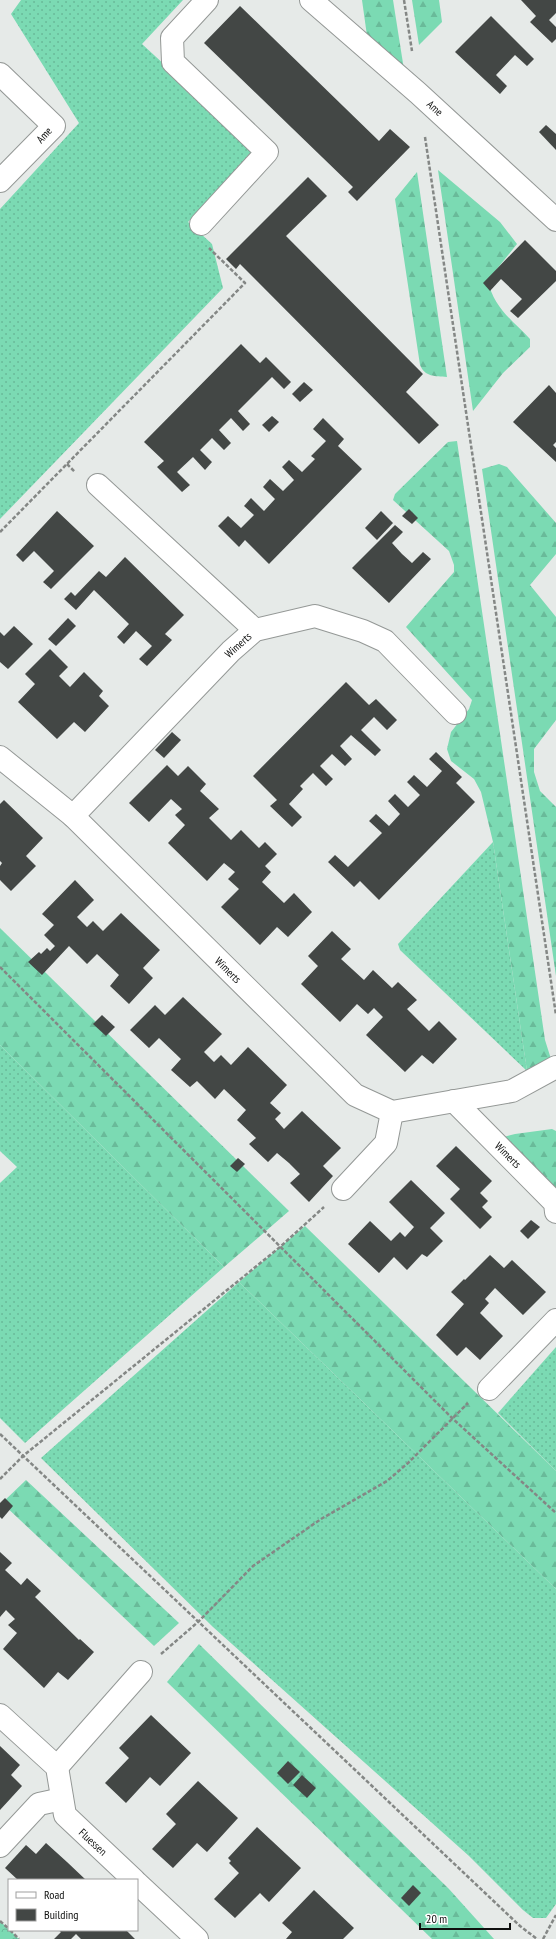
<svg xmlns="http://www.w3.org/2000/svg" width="556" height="1939" font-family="'PT Sans Narrow',sans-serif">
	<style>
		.grass { fill: url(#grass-dots) }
		.forest { fill: url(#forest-firs) }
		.park { fill: url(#park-crowns) }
		.building { fill: #434745 }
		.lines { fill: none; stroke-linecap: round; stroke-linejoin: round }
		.minor-casing { stroke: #949896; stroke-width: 24 }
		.path { stroke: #848785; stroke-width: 2.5; stroke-dasharray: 4 2; stroke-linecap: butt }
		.minor { stroke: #fff; stroke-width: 22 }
		.labels { text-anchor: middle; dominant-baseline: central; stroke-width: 4; stroke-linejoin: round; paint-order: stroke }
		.street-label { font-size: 11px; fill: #0f100f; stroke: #fff }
	</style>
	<defs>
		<pattern id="grass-dots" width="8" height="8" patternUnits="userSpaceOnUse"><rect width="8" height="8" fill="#7bdab3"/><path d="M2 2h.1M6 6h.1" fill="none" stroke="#69ba99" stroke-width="1.8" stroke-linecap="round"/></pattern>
		<pattern id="forest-firs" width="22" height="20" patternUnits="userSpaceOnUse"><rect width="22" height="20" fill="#7bdab3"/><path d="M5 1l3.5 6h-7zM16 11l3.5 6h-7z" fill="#69ba99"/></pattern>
		<pattern id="park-crowns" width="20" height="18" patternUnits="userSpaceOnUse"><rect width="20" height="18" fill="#7bdab3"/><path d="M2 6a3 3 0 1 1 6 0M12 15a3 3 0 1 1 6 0" fill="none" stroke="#69ba99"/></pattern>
	</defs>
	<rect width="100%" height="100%" fill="#e6eae8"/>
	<g class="grass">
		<polygon points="21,0 183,0 142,44 256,149 188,222 212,244 223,288 0,519 0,209 79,123 11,14"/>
		<polygon points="493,842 527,1071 400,950 398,944"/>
		<polygon points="0,1045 224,1267 25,1443 0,1418 0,1183 17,1167 0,1151"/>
		<polygon points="239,1282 556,1589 556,1904 546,1918 533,1918 523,1910 469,1856 213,1627 41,1458"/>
		<polygon points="556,1347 556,1471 498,1413"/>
	</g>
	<g class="forest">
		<polygon points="362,0 393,0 405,76 368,43"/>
		<polygon points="412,0 439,0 442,22 419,45"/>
		<path d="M438 170 500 222 517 244 488 280C493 307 512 320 530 339V347L503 373 473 411Z"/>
		<path d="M417 172 447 377C435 376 425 377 420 365L395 199Z"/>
		<polygon points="457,441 545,1040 551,1059 527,1071 493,842 481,792 474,779 451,761 447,749 451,732 469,709 472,700 406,627 454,572 454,565 449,551 393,500 395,494 448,442"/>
		<polygon points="499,464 507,467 556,523 556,554 530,585 556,617 556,720 534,749 534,772 540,791 556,807 556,976 482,469"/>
		<polygon points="0,928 289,1211 224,1267 0,1045"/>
		<polygon points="552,1129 556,1131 556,1191 500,1138 515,1134"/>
		<polygon points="305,1226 556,1471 556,1589 239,1282"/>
		<polygon points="26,1480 179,1623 154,1646 2,1503"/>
		<polygon points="199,1644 449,1889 494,1939 432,1939 167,1682"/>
	</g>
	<polygon class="park" points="0,1921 19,1939 0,1939"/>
	<g class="building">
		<polygon points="521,0 556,0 556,13 549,20 556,27 556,39 552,43 530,22 536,16"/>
		<polygon points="240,6 379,141 390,129 410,147 357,201 348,192 353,187 204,43"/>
		<polygon points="491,16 534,59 527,66 515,55 496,75 507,86 500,94 455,52"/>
		<polygon points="546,125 556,134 556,150 539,132"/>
		<polygon points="308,177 327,196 286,236 423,374 406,392 439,425 419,444 240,264 236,269 226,259"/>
		<polygon points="525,240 556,271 556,281 518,318 510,311 522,299 501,279 490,291 483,283"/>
		<polygon points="241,344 260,363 266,357 291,382 284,389 272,377 238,411 250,424 243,431 231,418 219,430 231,443 224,450 212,438 200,450 212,462 205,470 193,457 177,472 190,485 182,492 157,467 164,461 144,442"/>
		<polygon points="304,382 313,390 300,402 292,394"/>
		<polygon points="549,385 556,393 556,442 553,445 556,448 556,462 513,422"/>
		<polygon points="272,416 279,422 269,432 262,425"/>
		<polygon points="323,418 344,439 338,446 362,469 269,564 245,540 239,547 218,526 228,516 241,528 254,515 244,506 251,498 264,511 275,499 263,487 270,479 283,491 294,480 282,467 289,460 302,472 315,459 311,456 326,441 313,429"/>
		<polygon points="409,509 418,518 412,524 402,516"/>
		<polygon points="57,511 94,546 51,589 43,582 54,571 34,551 23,562 16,555"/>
		<polygon points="381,511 393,523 377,540 365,528"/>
		<polygon points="395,525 403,532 392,543 402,554 412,563 423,552 431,559 389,603 352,568"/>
		<polygon points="125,557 184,615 165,634 172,640 147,666 139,659 152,646 136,631 124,644 117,637 129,624 94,590 76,610 64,599 71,592 75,596 99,571 106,577"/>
		<polygon points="68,618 76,626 56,646 48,639"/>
		<polygon points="14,626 33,644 8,669 0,662 0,632 4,636"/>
		<polygon points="50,649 68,667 59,676 70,687 84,672 103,691 99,696 109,706 85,732 74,722 57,739 18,702 35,684 25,674"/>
		<polygon points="346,682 369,705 376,699 397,720 387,730 374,717 361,730 381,750 375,756 351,735 340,746 352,759 345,766 332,754 320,766 333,779 326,786 313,773 300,786 303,789 289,804 302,817 292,827 270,806 277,800 253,776"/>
		<polygon points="172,732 181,740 164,758 155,750"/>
		<polygon points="436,752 462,777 456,783 475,802 379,900 360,881 354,887 328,862 335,855 348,867 382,833 369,821 376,814 389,826 400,814 388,801 395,794 408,807 420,795 407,782 414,775 427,787 442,771 429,759"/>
		<polygon points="167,765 178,776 188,766 206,784 200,791 219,809 209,818 231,840 241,830 259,848 265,842 277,854 265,866 271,872 262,882 284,903 294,893 312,912 288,937 277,927 260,945 221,907 239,889 228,879 235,872 224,863 207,881 168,843 185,825 175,815 182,809 171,799 149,822 129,803"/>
		<polygon points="4,800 43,838 26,856 36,866 11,891 0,880 0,866 2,863 0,861 0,804"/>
		<polygon points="75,880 94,900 77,917 87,927 93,921 103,931 121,913 160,950 143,968 153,978 129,1004 110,986 119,975 97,954 87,964 69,946 42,975 28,962 39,952 41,954 47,948 50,951 55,946 44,935 54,925 42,914"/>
		<polygon points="332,931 351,949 341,959 364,980 373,970 392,988 398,982 417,1000 407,1009 429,1031 439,1021 457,1039 433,1064 422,1055 405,1072 366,1035 383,1017 374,1008 368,1014 357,1004 340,1022 301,984 318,966 308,956"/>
		<polygon points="183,997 222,1034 204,1052 214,1062 221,1055 231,1065 248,1047 287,1085 270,1103 281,1113 275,1119 284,1129 302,1111 341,1148 323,1166 333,1176 309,1202 290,1183 300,1174 289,1163 277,1153 268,1162 249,1144 256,1138 237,1120 246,1110 224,1089 215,1099 197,1081 190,1087 171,1070 181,1059 159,1038 149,1048 130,1030 155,1005 165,1015"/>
		<polygon points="102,1015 115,1027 106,1036 93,1024"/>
		<polygon points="456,1146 492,1181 480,1193 488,1201 482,1207 492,1217 480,1229 450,1199 460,1189 436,1166"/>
		<polygon points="238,1158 245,1164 237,1172 230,1166"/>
		<polygon points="411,1180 445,1213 430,1228 443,1241 427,1257 422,1254 407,1270 394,1257 379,1273 348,1244 370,1221 391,1241 400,1232 405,1237 414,1227 389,1202"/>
		<polygon points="531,1220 540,1227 528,1239 520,1231"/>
		<polygon points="490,1255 504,1268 512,1260 546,1292 523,1315 495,1288 485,1299 489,1303 480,1313 503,1336 480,1360 466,1347 457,1356 436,1335 464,1304 451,1292 464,1279 465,1280"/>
		<polygon points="5,1498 13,1506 2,1519 0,1517 0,1503"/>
		<polygon points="0,1552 12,1563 5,1570 21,1585 27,1578 41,1591 35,1597 79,1640 80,1639 94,1652 68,1680 58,1672 44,1688 3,1649 17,1633 8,1625 15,1619 6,1610 0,1617"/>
		<polygon points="151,1715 191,1753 160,1786 150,1777 126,1803 105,1783 129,1758 119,1748"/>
		<polygon points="0,1746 20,1765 11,1775 22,1786 0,1810"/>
		<polygon points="288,1761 300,1772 288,1784 277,1773"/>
		<polygon points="302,1775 316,1788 307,1798 293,1785"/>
		<polygon points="198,1781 238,1818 207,1852 197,1843 173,1868 152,1849 176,1824 166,1814"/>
		<polygon points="257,1827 301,1868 269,1902 260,1893 235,1918 214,1899 239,1873 229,1863 231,1861 228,1858"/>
		<polygon points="46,1843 67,1862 86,1880 18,1880 5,1868 26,1845 36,1854"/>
		<polygon points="413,1885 421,1893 409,1906 401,1898"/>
		<polygon points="314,1890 354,1928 343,1939 286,1939 292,1932 282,1923"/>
		<polygon points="58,1930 126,1930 135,1939 81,1939 76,1934 71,1939 54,1939 61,1932"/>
	</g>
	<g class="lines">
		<defs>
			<g id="minor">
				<polyline points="311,0 418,93 556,220"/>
				<polyline points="0,74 54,126 0,181"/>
				<polyline points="201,224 267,152 173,62 172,38 207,0"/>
				<polyline points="98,485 255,630"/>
				<polyline points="0,757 73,816 355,1095 392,1112 512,1091 556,1067"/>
				<polyline points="73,816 231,651 255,630 315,616 363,631 385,641 455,713"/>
				<polyline points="454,1101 555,1203 556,1212"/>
				<polyline points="343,1189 386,1143 392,1112"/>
				<polyline points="489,1389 556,1320"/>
				<polyline points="0,1715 57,1767 65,1815 134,1880"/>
				<polyline points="57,1767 141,1672"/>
				<polyline points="0,1846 39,1804 62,1799"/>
				<polyline points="137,1883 197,1939"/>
			</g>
		</defs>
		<use href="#minor" class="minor-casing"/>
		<g class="path">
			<polyline points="404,0 412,51"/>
			<polyline points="425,137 556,1015"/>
			<polyline points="67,464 75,472"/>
			<polyline points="0,532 245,283 209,248"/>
			<polyline points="0,967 452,1418 556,1513"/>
			<polyline points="0,1434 520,1926 537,1939"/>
			<polyline points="0,1479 23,1456 280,1247 324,1207"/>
			<polyline points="161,1654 198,1622 253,1566 321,1519 387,1481 408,1463 468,1403"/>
			<polyline points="0,1921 9,1929"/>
			<polyline points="10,1930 19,1939"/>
			<polyline points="543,1939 556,1915"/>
		</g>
		<use href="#minor" class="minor"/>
	</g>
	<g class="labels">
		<g class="street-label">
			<text transform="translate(435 108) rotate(43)">Ame</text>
			<text transform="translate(44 135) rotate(-47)">Ame</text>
			<text transform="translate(238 645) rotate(-42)">Wimerts</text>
			<text transform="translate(228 970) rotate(45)">Wimerts</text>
			<text transform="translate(508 1155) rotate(45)">Wimerts</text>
			<text transform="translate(93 1842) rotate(43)">Fluessen</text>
		</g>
	</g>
	<rect x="8" y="1879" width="130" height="52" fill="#ffffff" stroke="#9f9f9f"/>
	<rect x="16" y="1892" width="20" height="6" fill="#ffffff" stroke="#9f9f9f"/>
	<text x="44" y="1899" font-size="12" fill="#0f100f">Road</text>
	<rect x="16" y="1909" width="20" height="12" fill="#434745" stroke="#9f9f9f"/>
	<text x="44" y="1919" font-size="12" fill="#0f100f">Building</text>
	<path d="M420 1923v6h90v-6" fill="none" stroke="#0f100f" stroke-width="2"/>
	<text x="426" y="1923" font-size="12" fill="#0f100f" stroke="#ffffff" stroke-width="3" paint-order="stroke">20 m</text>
</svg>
